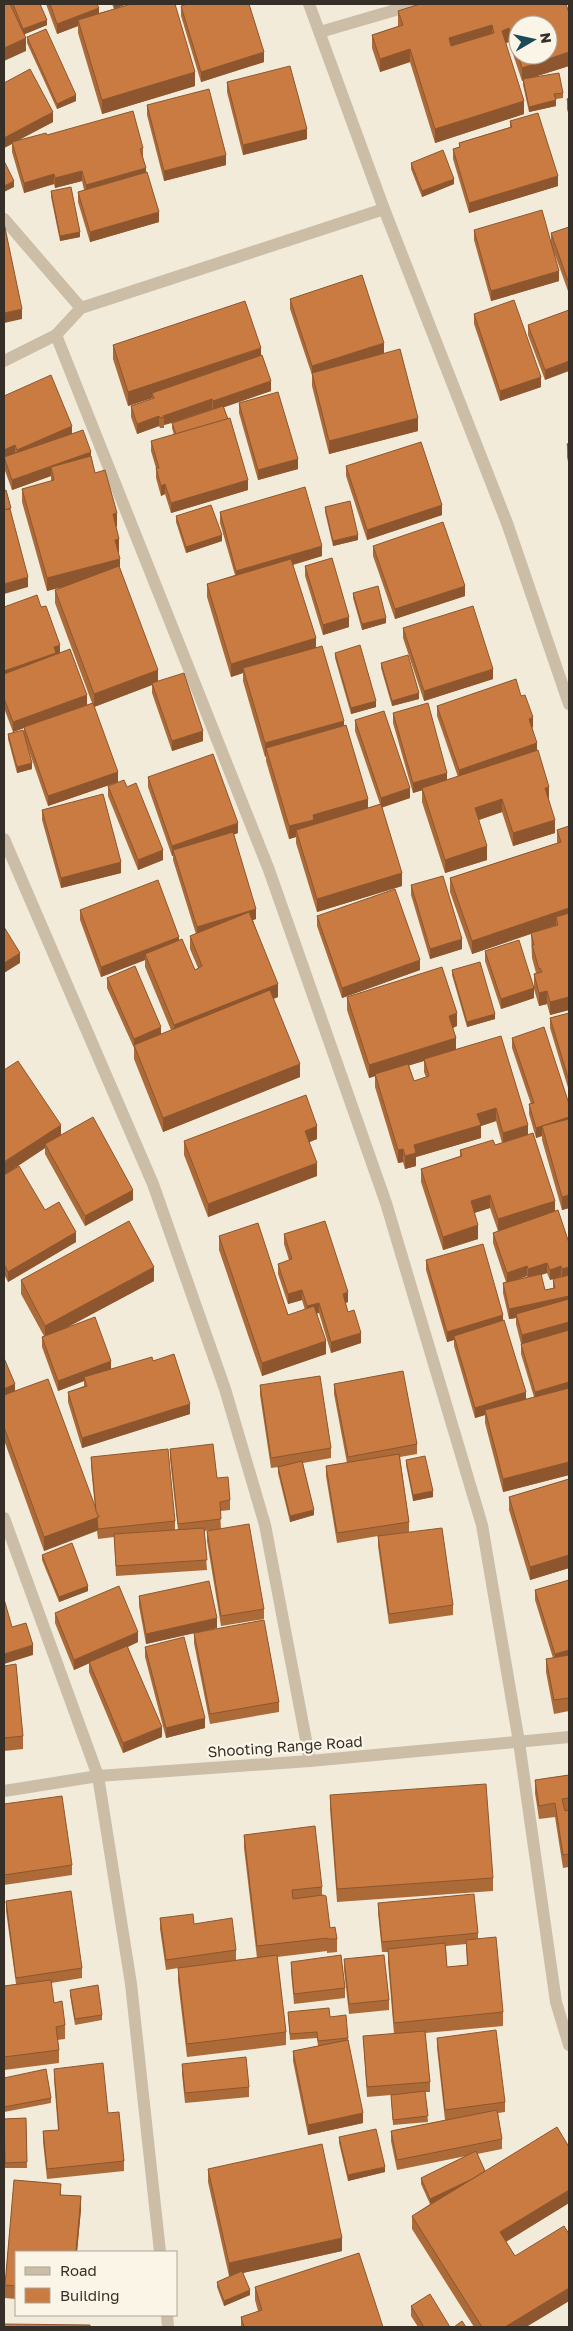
<svg xmlns="http://www.w3.org/2000/svg" width="573" height="2331" font-family="'Golos Text',sans-serif">
	<style>
		.lines { fill: none; stroke-linecap: round; stroke-linejoin: round }
		.minor { stroke: #cbbda6; stroke-width: 12 }
		.wall { fill: #ad6a39; fill-rule: evenodd }
		.shaded-wall { fill: #8d562e }
		.building { fill: #c97b42; stroke: #8d562e; fill-rule: evenodd }
		.labels { text-anchor: middle; dominant-baseline: central; stroke-width: 4.5; stroke-linejoin: round; paint-order: stroke }
		.street-label { font-size: 15px; fill: #362f27; stroke: #faf5e7 }
	</style>
	<rect width="100%" height="100%" fill="#f2ebda"/>
	<g class="lines">
		<g class="minor">
			<polyline points="309,4 384,209 507,523 569,704"/>
			<polyline points="320,32 416,4"/>
			<polyline points="4,219 81,308"/>
			<polyline points="56,335 269,870 386,1203 482,1525 519,1742 556,2002 569,2045"/>
			<polyline points="4,361 56,335 81,308 384,209"/>
			<polyline points="4,839 153,1184 225,1389 265,1525 310,1761"/>
			<polyline points="4,1518 98,1776 131,1984 160,2252"/>
			<polyline points="4,1791 98,1776 310,1761 569,1737"/>
			<polyline points="167,2315 168,2327"/>
		</g>
	</g>
	<g class="wall">
		<polygon points="10,4 40,4 47,25 24,34 26,51 15,15"/>
		<polygon points="46,4 97,4 99,13 114,9 112,4 127,4 117,8 195,86 102,114 78,33 78,26 57,34"/>
		<polygon points="566,4 569,66 530,78 563,93 563,98 556,99 556,106 529,112 523,85 523,80 522,81 509,42 506,43 524,114 435,143 410,62 380,72 372,48 372,35 398,26 398,11"/>
		<polygon points="181,6 264,62 201,82 181,16"/>
		<polygon points="27,37 76,101 57,109 27,43"/>
		<polygon points="227,82 307,139 243,155 227,92"/>
		<polygon points="4,83 53,122 18,140 47,135 143,148 143,157 146,172 159,222 90,242 78,202 78,192 84,190 82,181 55,188 54,184 24,193 12,152 12,144 4,148"/>
		<polygon points="567,99 569,106 569,116 567,109"/>
		<polygon points="147,105 226,165 164,181 147,115"/>
		<polygon points="510,121 558,186 469,213 453,159 453,149 459,147 459,143 510,127"/>
		<polygon points="411,163 454,184 422,197 411,169"/>
		<polygon points="51,191 80,237 60,241 51,197"/>
		<polygon points="569,227 568,291 554,252 559,281 491,301 474,240 474,230 551,241 551,233"/>
		<polygon points="290,299 384,353 368,358 418,431 329,454 312,386 312,375 290,309"/>
		<polygon points="569,310 545,380 528,335 528,325"/>
		<polygon points="474,314 541,387 500,401 474,324"/>
		<polygon points="113,345 261,355 271,391 224,407 248,490 171,513 165,494 161,496 156,478 156,468 151,451 151,441 174,435 172,428 172,423 164,425 164,428 160,428 159,426 137,434 131,417 131,406 152,399 152,398 128,406 113,359"/>
		<polygon points="4,396 72,434 91,457 95,473 117,526 116,527 119,552 118,552 120,568 158,681 203,741 172,751 152,693 152,685 94,707 118,782 48,806 26,742 32,769 17,773 8,739 8,734 24,735 24,728 13,732 4,708 4,607 60,653 87,705 92,703 55,603 55,590 61,587 47,591 22,502 22,489 51,481 51,476 12,490 4,468"/>
		<polygon points="239,403 298,469 258,480 239,413"/>
		<polygon points="569,443 569,466 567,457 567,444"/>
		<polygon points="346,466 442,515 367,540 346,476"/>
		<polygon points="325,507 358,540 333,546 325,512"/>
		<polygon points="220,512 322,556 293,565 316,647 344,725 368,808 380,804 355,731 355,720 410,798 382,807 402,886 317,912 296,843 296,837 289,839 266,761 266,756 265,757 243,681 243,673 231,677 207,597 207,584 235,575 220,523"/>
		<polygon points="176,516 222,541 186,553 176,522"/>
		<polygon points="373,546 465,596 395,619 373,556"/>
		<polygon points="305,566 349,627 323,635 305,576"/>
		<polygon points="353,593 386,623 362,630 353,598"/>
		<polygon points="403,628 493,679 424,701 403,638"/>
		<polygon points="335,653 376,707 351,714 335,658"/>
		<polygon points="381,663 419,699 392,706 381,668"/>
		<polygon points="521,696 533,727 532,728 549,800 555,833 513,846 502,812 479,820 487,860 445,873 422,802 422,790 413,793 393,723 393,713 447,780 458,777 437,716 437,706"/>
		<polygon points="148,777 238,833 234,834 256,919 253,920 278,997 273,999 300,1077 163,1132 134,1059 134,1048 107,988 107,978 161,1034 171,1030 145,967 145,960 101,977 80,920 80,910 179,940 195,970 198,968 190,949 190,936 196,934 173,860 173,856 172,856 148,787"/>
		<polygon points="108,786 127,787 163,860 138,870 108,796"/>
		<polygon points="42,810 121,873 61,888 42,820"/>
		<polygon points="569,826 569,1010 550,1015 547,1004 539,1006 534,989 534,998 501,1009 485,961 485,951 534,987 534,974 536,973 532,958 531,934 472,954 450,892 450,878 557,843 557,830"/>
		<polygon points="411,885 462,949 430,959 411,895"/>
		<polygon points="317,916 420,970 342,998 317,926"/>
		<polygon points="452,970 495,1019 467,1027 452,975"/>
		<path d="M347 997 457 1026 453 1028 456 1049 528 1135 555 1211 569 1243V1475L503 1492 485 1423V1415L475 1418 454 1346V1340L447 1342 426 1270V1260L503 1320 526 1399 534 1397 521 1354V1344L516 1324V1318L509 1319 503 1293V1283L506 1282 493 1243V1233L498 1231 490 1208 474 1213 478 1239 443 1250 421 1182V1169L460 1156V1150L495 1145 502 1143 496 1121 481 1126V1138L416 1157V1166L405 1169 403 1162 398 1163 375 1087V1076L369 1078 347 1010ZM424 1061V1072L426 1077 414 1081 409 1065ZM547 1273 550 1280 553 1279V1288L545 1290 541 1275ZM527 1276V1277L514 1280Z"/>
		<polygon points="569,1013 569,1091 550,1028 550,1018"/>
		<polygon points="512,1038 569,1104 569,1208 562,1210 542,1140 542,1136 536,1138 529,1114 529,1104 531,1104 512,1048"/>
		<polygon points="4,1070 61,1135 133,1200 85,1226 45,1154 45,1148 15,1168 45,1210 76,1242 8,1282 4,1274"/>
		<polygon points="317,1139 309,1142 317,1176 208,1217 184,1155 184,1141"/>
		<polygon points="284,1234 348,1302 345,1303 348,1312 361,1343 331,1353 319,1313 317,1313 326,1354 262,1376 219,1250 219,1236 288,1315 305,1310 302,1300 288,1304 278,1274 278,1264 289,1260 284,1244"/>
		<polygon points="21,1280 154,1281 66,1328 111,1369 153,1361 190,1414 82,1448 68,1402 68,1392 84,1386 84,1381 58,1391 42,1347 42,1337 44,1336 21,1294"/>
		<polygon points="4,1358 15,1391 95,1507 91,1467 91,1457 175,1521 175,1530 178,1530 170,1459 170,1449 217,1478 230,1500 230,1510 220,1511 221,1529 264,1609 264,1619 221,1626 207,1541 207,1531 220,1529 204,1531 207,1570 116,1576 114,1537 98,1539 97,1531 44,1551 4,1440"/>
		<polygon points="334,1384 417,1444 417,1454 400,1457 409,1522 409,1532 380,1536 453,1605 453,1615 389,1624 378,1546 378,1536 337,1543 326,1476 326,1466 347,1463 334,1394"/>
		<polygon points="260,1385 331,1448 331,1458 303,1463 314,1515 290,1522 278,1473 278,1467 285,1466 271,1468 260,1395"/>
		<polygon points="406,1460 433,1497 413,1501 406,1465"/>
		<polygon points="569,1479 569,1568 530,1580 509,1510 509,1497"/>
		<polygon points="42,1555 88,1591 59,1602 42,1560"/>
		<polygon points="569,1580 569,1711 554,1714 546,1672 546,1659 553,1658 535,1600 535,1590"/>
		<polygon points="139,1596 217,1628 200,1632 279,1702 279,1712 210,1724 194,1643 194,1633 146,1644 139,1606"/>
		<polygon points="55,1613 138,1642 128,1647 162,1737 123,1753 89,1672 89,1663 74,1670 55,1623"/>
		<polygon points="145,1647 205,1728 166,1738 145,1657"/>
		<polygon points="4,1666 23,1736 23,1749 4,1751"/>
		<polygon points="569,1771 569,1867 563,1868 555,1817 539,1819 535,1793 535,1780 569,1775"/>
		<polygon points="330,1795 493,1878 493,1891 337,1902 330,1809"/>
		<polygon points="4,1804 72,1865 72,1875 4,1885"/>
		<polygon points="244,1835 322,1887 322,1895 330,1928 337,1939 337,1952 327,1953 327,1951 277,1957 286,2032 286,2045 187,2057 178,1981 178,1968 166,1970 160,1929 160,1918 194,1924 236,1950 236,1960 257,1958 244,1848"/>
		<polygon points="6,1901 82,1968 82,1978 51,1983 54,2003 65,2025 65,2039 57,2040 59,2050 59,2063 4,2070 4,1986 16,1984 6,1911"/>
		<path d="M378 1903 478 1933V1939L503 2012V2026L425 2033 430 2082V2092H425L428 2122 393 2125 391 2095 367 2097 363 2036 394 2034 388 1962V1952H382L378 1913ZM466 1944 467 1965 447 1967 446 1946Z"/>
		<polygon points="344,1959 389,2000 389,2010 349,2014 344,1970"/>
		<polygon points="291,1962 345,1988 345,1998 294,2004 291,1972"/>
		<polygon points="70,1990 102,2015 102,2020 75,2025 70,1995"/>
		<polygon points="288,2012 330,2017 348,2038 363,2123 308,2135 293,2061 293,2051 318,2046 317,2038 290,2040"/>
		<polygon points="437,2038 505,2102 505,2112 498,2113 502,2139 502,2149 477,2154 485,2171 569,2203 506,2242 515,2256 569,2301 526,2327 474,2327 412,2229 412,2216 430,2204 421,2184 421,2178 466,2156 397,2170 391,2141 391,2131 445,2120 437,2048"/>
		<polygon points="182,2064 249,2087 249,2097 185,2103 182,2074"/>
		<polygon points="54,2069 108,2113 124,2161 124,2171 47,2179 43,2142 43,2131 58,2130 54,2079"/>
		<polygon points="4,2078 51,2098 51,2103 4,2112"/>
		<polygon points="26,2118 27,2168 5,2168 4,2119"/>
		<polygon points="339,2137 385,2172 348,2181 339,2143"/>
		<polygon points="208,2169 342,2251 243,2273 250,2295 224,2306 217,2287 217,2282 232,2275 229,2276 208,2182"/>
		<polygon points="14,2180 61,2184 61,2195 81,2196 81,2209 77,2252 16,2252 16,2299 5,2298 5,2285"/>
		<polygon points="255,2287 383,2327 241,2327 241,2317 258,2311 255,2300"/>
		<polygon points="411,2306 450,2327 418,2327 411,2316"/>
	</g>
	<g class="shaded-wall">
		<polygon points="114,4 127,4 114,9"/>
		<polygon points="99,8 99,18 78,20 78,26 57,34 57,24"/>
		<polygon points="47,20 47,25 23,35 23,29"/>
		<polygon points="492,25 492,38 449,51 449,38"/>
		<polygon points="509,28 509,42 502,44 502,31"/>
		<polygon points="26,38 26,51 4,61 4,48"/>
		<polygon points="410,49 410,62 380,72 380,59"/>
		<polygon points="264,52 264,62 201,82 201,72"/>
		<polygon points="569,52 569,66 522,81 522,68"/>
		<polygon points="195,72 195,86 102,114 102,100"/>
		<polygon points="76,95 76,101 57,109 57,104"/>
		<polygon points="556,100 556,106 529,112 529,107"/>
		<polygon points="524,101 524,114 435,143 435,129"/>
		<polygon points="53,112 53,122 4,148 4,138"/>
		<polygon points="307,129 307,139 243,155 243,145"/>
		<polygon points="226,155 226,165 164,181 164,171"/>
		<polygon points="146,168 146,178 86,195 86,185"/>
		<polygon points="82,171 82,181 55,188 55,178"/>
		<polygon points="54,174 54,184 24,193 24,183"/>
		<polygon points="558,176 558,186 469,213 469,203"/>
		<polygon points="454,179 454,184 422,197 422,191"/>
		<polygon points="14,181 14,187 4,192 4,186"/>
		<polygon points="159,212 159,222 90,242 90,232"/>
		<polygon points="80,232 80,237 60,241 60,236"/>
		<polygon points="559,271 559,281 491,301 491,291"/>
		<polygon points="569,280 569,290 568,291 568,281"/>
		<polygon points="22,309 22,319 4,323 4,313"/>
		<polygon points="384,343 384,353 312,376 312,366"/>
		<polygon points="261,348 261,362 152,393 152,398 128,406 128,392"/>
		<polygon points="569,361 569,371 545,380 545,370"/>
		<polygon points="541,377 541,387 500,401 500,391"/>
		<polygon points="271,381 271,391 213,411 213,401"/>
		<polygon points="212,399 212,409 164,425 164,417 163,416"/>
		<polygon points="159,416 159,426 137,434 137,424"/>
		<polygon points="418,418 418,431 329,454 329,441"/>
		<polygon points="72,426 72,436 17,460 17,450"/>
		<polygon points="15,445 15,456 4,458 4,450"/>
		<polygon points="91,452 91,462 51,467 51,476 12,490 12,480"/>
		<polygon points="298,459 298,469 258,480 258,470"/>
		<polygon points="248,480 248,490 171,513 171,503"/>
		<polygon points="165,484 165,494 161,496 161,486"/>
		<polygon points="442,505 442,515 367,540 367,530"/>
		<polygon points="117,513 117,526 113,528 113,514"/>
		<polygon points="222,535 222,541 186,553 186,547"/>
		<polygon points="358,535 358,540 333,546 333,541"/>
		<polygon points="119,539 119,552 115,553 115,540"/>
		<polygon points="322,546 322,556 236,581 236,571"/>
		<polygon points="120,559 120,572 47,591 47,578"/>
		<polygon points="28,577 28,587 4,594 4,584"/>
		<polygon points="465,586 465,596 395,619 395,609"/>
		<polygon points="349,617 349,627 323,635 323,625"/>
		<polygon points="386,618 386,623 362,630 362,624"/>
		<polygon points="316,638 316,652 243,668 243,673 231,677 231,664"/>
		<polygon points="60,645 60,655 4,681 4,671 54,647"/>
		<polygon points="493,669 493,679 424,701 424,691"/>
		<polygon points="158,670 158,683 152,683 152,685 94,707 94,694"/>
		<polygon points="419,693 419,699 392,706 392,701"/>
		<polygon points="87,695 87,705 13,732 13,722"/>
		<polygon points="376,701 376,707 351,714 351,708"/>
		<polygon points="533,717 533,727 529,729 529,719"/>
		<polygon points="344,721 344,734 266,748 266,756 265,757 265,743"/>
		<polygon points="203,731 203,741 172,751 172,741"/>
		<polygon points="537,743 537,753 459,780 459,770"/>
		<polygon points="32,763 32,769 17,773 17,767"/>
		<polygon points="118,772 118,782 48,806 48,796"/>
		<polygon points="447,773 447,783 413,793 413,783"/>
		<polygon points="549,787 549,800 545,802 545,788"/>
		<polygon points="410,788 410,798 381,808 381,798"/>
		<polygon points="368,799 368,812 296,830 296,837 289,839 289,826 313,815"/>
		<polygon points="502,799 502,812 475,821 475,808"/>
		<polygon points="555,820 555,833 513,846 513,833"/>
		<polygon points="238,823 238,833 175,855 173,850 173,856 172,856 172,846"/>
		<polygon points="487,846 487,860 445,873 445,860"/>
		<polygon points="163,850 163,860 138,870 138,860"/>
		<polygon points="121,862 121,873 61,888 61,878"/>
		<polygon points="402,873 402,886 317,912 317,899"/>
		<polygon points="569,908 569,921 556,917 556,925 472,954 472,941"/>
		<polygon points="256,909 256,919 197,937 197,927"/>
		<polygon points="179,937 179,947 145,954 145,960 101,977 101,967"/>
		<polygon points="462,939 462,949 430,959 430,949"/>
		<polygon points="20,953 20,963 4,973 4,963"/>
		<polygon points="420,960 420,970 342,998 342,988"/>
		<polygon points="278,984 278,997 174,1039 174,1025"/>
		<polygon points="534,988 534,998 501,1009 501,999"/>
		<polygon points="547,991 547,1004 539,1006 539,993"/>
		<polygon points="569,997 569,1010 550,1015 550,1002"/>
		<polygon points="457,1013 457,1026 449,1029 449,1016"/>
		<polygon points="495,1014 495,1019 467,1027 467,1022"/>
		<polygon points="161,1027 161,1037 134,1046 134,1039"/>
		<polygon points="456,1038 456,1051 369,1078 369,1065"/>
		<polygon points="300,1064 300,1077 163,1132 163,1118"/>
		<polygon points="496,1108 496,1121 481,1126 481,1138 416,1157 416,1166 405,1169 405,1156 414,1145 477,1114"/>
		<polygon points="569,1117 569,1127 542,1126 542,1136 536,1138 536,1128"/>
		<polygon points="61,1125 61,1138 45,1144 45,1148 4,1175 4,1162"/>
		<polygon points="528,1125 528,1138 503,1146 503,1133"/>
		<polygon points="317,1126 317,1139 305,1144 305,1131"/>
		<polygon points="403,1149 403,1162 398,1163 398,1150"/>
		<polygon points="317,1163 317,1176 208,1217 208,1204"/>
		<polygon points="133,1190 133,1200 85,1226 85,1216"/>
		<polygon points="490,1195 490,1208 471,1214 471,1201"/>
		<polygon points="569,1195 569,1208 562,1210 562,1197"/>
		<polygon points="555,1201 555,1215 498,1232 498,1219"/>
		<polygon points="478,1225 478,1239 443,1250 443,1237"/>
		<polygon points="76,1232 76,1242 8,1282 8,1272"/>
		<polygon points="547,1263 547,1273 528,1279 528,1269"/>
		<polygon points="527,1266 527,1276 507,1283 507,1273"/>
		<polygon points="561,1266 561,1276 550,1280 550,1270"/>
		<polygon points="154,1267 154,1281 45,1339 45,1326"/>
		<polygon points="569,1267 569,1277 562,1279 562,1269"/>
		<polygon points="302,1290 302,1300 288,1304 288,1294"/>
		<polygon points="348,1292 348,1302 343,1304 343,1294"/>
		<polygon points="569,1296 569,1306 516,1314 516,1318 509,1319 509,1309"/>
		<polygon points="319,1303 319,1313 307,1316 307,1306"/>
		<polygon points="503,1315 503,1325 454,1336 454,1340 447,1342 447,1332"/>
		<polygon points="569,1322 569,1332 522,1346 522,1335"/>
		<polygon points="4,1326 5,1326 5,1336 4,1337"/>
		<polygon points="361,1333 361,1343 331,1353 331,1342"/>
		<polygon points="326,1341 326,1354 262,1376 262,1363"/>
		<polygon points="111,1361 111,1371 84,1377 84,1381 58,1391 58,1381"/>
		<polygon points="569,1382 569,1392 535,1402 535,1392"/>
		<polygon points="15,1384 15,1394 4,1399 4,1389"/>
		<polygon points="526,1392 526,1402 485,1410 485,1415 475,1418 475,1408"/>
		<polygon points="190,1404 190,1414 82,1448 82,1438"/>
		<polygon points="569,1462 569,1475 503,1492 503,1479"/>
		<polygon points="433,1491 433,1497 413,1501 413,1495"/>
		<polygon points="314,1510 314,1515 290,1522 290,1516"/>
		<polygon points="99,1517 98,1530 44,1551 44,1537"/>
		<polygon points="569,1555 569,1568 530,1580 530,1567"/>
		<polygon points="88,1586 88,1591 59,1602 59,1597"/>
		<polygon points="217,1618 217,1628 146,1644 146,1634"/>
		<polygon points="138,1632 138,1642 74,1670 74,1660"/>
		<polygon points="33,1645 33,1655 4,1664 4,1654"/>
		<polygon points="569,1650 569,1660 555,1664 555,1654"/>
		<polygon points="205,1718 205,1728 166,1738 166,1728"/>
		<polygon points="162,1727 162,1737 123,1753 123,1743"/>
		<polygon points="363,2113 363,2123 308,2135 308,2125"/>
		<polygon points="385,2167 385,2172 348,2181 348,2175"/>
		<polygon points="486,2172 430,2204 430,2199"/>
		<polygon points="569,2190 569,2203 500,2245 500,2232"/>
		<polygon points="81,2196 81,2209 77,2252 76,2252"/>
		<polygon points="342,2238 342,2251 229,2276 229,2263"/>
		<polygon points="569,2288 569,2301 526,2327 505,2327"/>
		<polygon points="250,2290 250,2295 224,2306 224,2301"/>
	</g>
	<g class="building">
		<polygon points="4,4 10,4 26,38 4,48"/>
		<polygon points="13,4 40,4 47,20 23,29"/>
		<polygon points="50,4 97,4 99,8 57,24"/>
		<polygon points="131,4 175,4 195,72 102,100 78,20"/>
		<polygon points="188,4 249,4 264,52 201,72 181,6"/>
		<path d="M420 4H566L569 13V52L522 68 509 28 502 31 524 101 435 129 410 49 380 59 372 35 403 25 398 11ZM492 25 494 33 451 46 449 38ZM518 25H548V55H518Z"/>
		<polygon points="46,29 76,95 57,104 27,37"/>
		<polygon points="290,66 307,129 243,145 227,82"/>
		<polygon points="30,69 53,112 4,138 4,83"/>
		<polygon points="559,73 563,93 554,94 556,100 529,107 523,79"/>
		<polygon points="209,89 226,155 164,171 147,105"/>
		<polygon points="569,98 569,106 567,99"/>
		<polygon points="133,111 143,148 140,149 146,168 86,185 82,171 55,178 54,174 24,183 12,142 46,133 47,135"/>
		<polygon points="538,113 558,176 469,203 453,149 460,147 459,143 512,127 510,121"/>
		<polygon points="443,150 454,179 422,191 411,163"/>
		<polygon points="4,161 14,181 4,186"/>
		<polygon points="147,172 159,212 90,232 78,192"/>
		<polygon points="71,187 80,232 60,236 51,191"/>
		<polygon points="542,210 559,271 491,291 474,230"/>
		<polygon points="4,223 22,309 4,313"/>
		<polygon points="569,227 569,280 568,281 551,233"/>
		<polygon points="362,275 384,343 312,366 290,299"/>
		<polygon points="514,300 541,377 500,391 474,314"/>
		<polygon points="245,301 261,348 128,392 113,345"/>
		<polygon points="569,310 569,361 545,370 528,325"/>
		<polygon points="400,349 418,418 329,441 312,373"/>
		<polygon points="262,355 271,381 213,401 212,399 163,416 164,417 160,418 159,416 137,424 131,406 154,398 152,393"/>
		<polygon points="51,375 72,426 17,450 15,445 4,450 4,396"/>
		<polygon points="278,392 298,459 258,470 239,403"/>
		<polygon points="223,406 228,419 176,434 172,423"/>
		<polygon points="230,418 248,480 171,503 165,484 161,486 156,468 159,468 151,441"/>
		<polygon points="83,430 91,452 12,480 4,457"/>
		<polygon points="421,442 442,505 367,530 346,466"/>
		<polygon points="569,443 569,453 567,444"/>
		<polygon points="91,456 95,473 105,470 117,513 113,514 119,539 115,540 120,559 47,578 22,489 54,480 51,467"/>
		<polygon points="305,487 322,546 236,571 220,512"/>
		<polygon points="6,490 11,508 4,510 4,491"/>
		<polygon points="350,501 358,535 333,541 325,507"/>
		<polygon points="211,505 222,535 186,547 176,516"/>
		<polygon points="10,509 28,577 4,584 4,510"/>
		<polygon points="443,522 465,586 395,609 373,546"/>
		<polygon points="332,558 349,617 323,625 305,566"/>
		<polygon points="291,559 316,638 231,664 207,584"/>
		<polygon points="119,566 158,670 94,694 55,590"/>
		<polygon points="378,586 386,618 362,624 353,593"/>
		<polygon points="37,595 41,607 46,606 60,645 54,647 56,653 4,671 4,607"/>
		<polygon points="473,606 493,669 424,691 403,628"/>
		<polygon points="360,645 376,701 351,708 335,653"/>
		<polygon points="322,646 344,721 265,743 243,668"/>
		<polygon points="70,649 87,695 13,722 4,698 4,674"/>
		<polygon points="408,655 419,693 392,701 381,663"/>
		<polygon points="184,673 203,731 172,741 152,683"/>
		<polygon points="516,679 521,696 525,695 533,717 529,719 537,743 459,770 437,706"/>
		<polygon points="93,703 118,772 48,796 24,727"/>
		<polygon points="428,703 447,773 413,783 393,713"/>
		<polygon points="384,711 410,788 381,798 355,720"/>
		<polygon points="346,725 368,799 313,815 314,820 289,826 266,748"/>
		<polygon points="23,730 32,763 17,767 8,734"/>
		<polygon points="538,750 549,787 545,788 555,820 513,833 502,799 475,808 487,846 445,860 422,788"/>
		<polygon points="213,754 238,823 172,846 148,777"/>
		<polygon points="124,780 127,787 136,783 163,850 138,860 108,786"/>
		<polygon points="103,794 121,862 61,878 42,810"/>
		<polygon points="381,804 402,873 317,899 296,830"/>
		<polygon points="569,826 569,908 472,941 450,878 561,842 557,830"/>
		<polygon points="233,832 256,909 197,927 173,850"/>
		<polygon points="443,876 462,939 430,949 411,885"/>
		<polygon points="158,880 179,937 101,967 80,910"/>
		<polygon points="395,889 420,960 342,988 317,916"/>
		<polygon points="249,912 278,984 174,1025 145,954 182,939 195,970 202,966 190,936"/>
		<polygon points="569,913 569,997 550,1002 547,991 539,993 534,974 542,972 540,968 539,969 532,945 534,945 531,933 558,925 556,917"/>
		<polygon points="4,927 20,953 4,963"/>
		<polygon points="519,940 534,988 501,999 485,951"/>
		<polygon points="480,962 495,1014 467,1022 452,970"/>
		<polygon points="135,966 161,1027 134,1039 107,978"/>
		<polygon points="442,967 457,1013 449,1016 456,1038 369,1065 347,997"/>
		<polygon points="270,990 300,1064 163,1118 134,1045"/>
		<polygon points="569,1013 569,1081 550,1018"/>
		<polygon points="544,1027 569,1104 569,1117 536,1128 529,1104 534,1103 512,1038"/>
		<polygon points="501,1036 528,1125 503,1133 496,1108 477,1114 481,1125 414,1145 416,1153 405,1156 403,1149 398,1150 375,1074 408,1064 414,1081 429,1076 424,1059"/>
		<polygon points="18,1061 61,1125 4,1162 4,1070"/>
		<polygon points="306,1095 317,1126 305,1131 317,1163 208,1204 184,1141"/>
		<polygon points="93,1117 133,1190 85,1216 45,1144"/>
		<polygon points="569,1119 569,1195 562,1197 542,1126"/>
		<polygon points="533,1133 555,1201 498,1219 490,1195 471,1201 478,1225 443,1237 421,1169 462,1156 460,1150 493,1140 495,1145"/>
		<polygon points="19,1166 45,1210 59,1202 76,1232 8,1272 4,1264 4,1175"/>
		<polygon points="558,1210 569,1243 569,1267 562,1269 561,1266 550,1270 547,1263 528,1269 527,1266 507,1273 493,1233"/>
		<polygon points="129,1221 154,1267 45,1326 21,1280"/>
		<polygon points="325,1221 348,1292 343,1294 348,1312 354,1310 361,1333 331,1342 319,1303 307,1306 302,1290 288,1294 278,1264 292,1259 284,1234"/>
		<polygon points="258,1223 288,1315 314,1306 326,1341 262,1363 219,1236"/>
		<polygon points="483,1244 503,1315 447,1332 426,1260"/>
		<polygon points="541,1274 545,1290 555,1288 553,1279 569,1275 569,1296 509,1309 503,1283"/>
		<polygon points="569,1299 569,1322 522,1335 516,1314"/>
		<polygon points="95,1317 111,1361 58,1381 42,1337"/>
		<polygon points="504,1320 526,1392 475,1408 454,1336"/>
		<polygon points="569,1330 569,1382 535,1392 521,1344"/>
		<polygon points="174,1354 190,1404 82,1438 68,1392 87,1386 84,1377 152,1357 153,1361"/>
		<polygon points="4,1358 15,1384 4,1389"/>
		<polygon points="403,1371 417,1444 348,1457 334,1384"/>
		<polygon points="320,1376 331,1448 271,1458 260,1385"/>
		<polygon points="48,1379 99,1517 44,1537 4,1427 4,1395"/>
		<polygon points="569,1388 569,1462 503,1479 485,1410"/>
		<polygon points="213,1444 217,1478 228,1477 230,1500 220,1502 221,1519 178,1524 170,1449"/>
		<polygon points="168,1449 175,1521 98,1529 97,1517 99,1517 96,1511 91,1457"/>
		<polygon points="399,1454 409,1522 337,1533 326,1466"/>
		<polygon points="425,1456 433,1491 413,1495 406,1460"/>
		<polygon points="302,1461 314,1510 290,1516 278,1467"/>
		<polygon points="569,1479 569,1555 530,1567 509,1497"/>
		<polygon points="249,1524 264,1609 221,1616 207,1531"/>
		<polygon points="204,1528 207,1560 116,1566 114,1534"/>
		<polygon points="442,1528 453,1605 389,1614 378,1536"/>
		<polygon points="72,1543 88,1586 59,1597 42,1555"/>
		<polygon points="569,1580 569,1650 555,1654 535,1590"/>
		<polygon points="209,1581 217,1618 146,1634 139,1596"/>
		<polygon points="119,1586 138,1632 74,1660 55,1613"/>
		<polygon points="4,1599 12,1627 26,1623 33,1645 4,1654"/>
		<polygon points="264,1620 279,1702 210,1714 194,1633"/>
		<polygon points="184,1637 205,1718 166,1728 145,1647"/>
		<polygon points="127,1646 162,1727 123,1743 89,1662"/>
		<polygon points="569,1655 569,1698 554,1700 546,1659"/>
		<polygon points="16,1664 23,1736 4,1738 4,1666"/>
		<polygon points="569,1775 569,1798 562,1799 565,1811 569,1810 569,1854 563,1855 555,1803 539,1806 535,1780"/>
		<polygon points="486,1784 493,1878 337,1889 330,1795"/>
		<polygon points="62,1796 72,1865 4,1875 4,1804"/>
		<polygon points="315,1826 322,1887 292,1890 293,1899 323,1895 326,1896 330,1928 335,1927 337,1939 327,1939 327,1938 257,1946 244,1835"/>
		<polygon points="71,1891 82,1968 16,1978 6,1901"/>
		<polygon points="474,1894 478,1933 382,1942 378,1903"/>
		<polygon points="193,1914 194,1924 232,1918 236,1950 166,1960 160,1918"/>
		<polygon points="496,1937 503,2012 394,2023 388,1949 445,1943 447,1967 468,1965 466,1940"/>
		<polygon points="277,1955 286,2032 187,2044 178,1968"/>
		<polygon points="341,1955 345,1988 294,1994 291,1962"/>
		<polygon points="384,1955 389,2000 349,2004 344,1959"/>
		<polygon points="51,1980 54,2003 62,2001 65,2025 56,2027 59,2050 4,2057 4,1986"/>
		<polygon points="98,1985 102,2015 75,2019 70,1990"/>
		<polygon points="329,2008 330,2017 346,2015 348,2038 318,2041 317,2032 290,2034 288,2012"/>
		<polygon points="496,2030 505,2102 445,2110 437,2038"/>
		<polygon points="425,2031 430,2082 367,2087 363,2036"/>
		<polygon points="348,2040 363,2113 308,2125 293,2051"/>
		<polygon points="246,2057 249,2087 185,2093 182,2064"/>
		<polygon points="103,2063 108,2113 119,2112 124,2161 47,2169 43,2131 59,2130 54,2069"/>
		<polygon points="46,2069 51,2098 4,2107 4,2078"/>
		<polygon points="425,2091 428,2116 393,2120 391,2095"/>
		<polygon points="497,2110 502,2139 397,2160 391,2131"/>
		<polygon points="26,2118 27,2162 5,2163 4,2119"/>
		<polygon points="557,2127 569,2147 569,2190 500,2232 515,2256 564,2226 569,2234 569,2288 505,2327 482,2327 412,2216"/>
		<polygon points="376,2129 385,2167 348,2175 339,2137"/>
		<polygon points="322,2144 342,2238 229,2263 208,2169"/>
		<polygon points="476,2151 485,2171 472,2179 430,2199 421,2178"/>
		<polygon points="14,2180 61,2184 60,2195 81,2196 76,2252 16,2252 16,2286 5,2285"/>
		<polygon points="359,2253 383,2327 244,2327 241,2317 262,2310 255,2287"/>
		<polygon points="242,2271 250,2290 224,2301 217,2282"/>
		<polygon points="430,2294 450,2327 424,2327 411,2306"/>
		<polygon points="462,2321 466,2327 454,2327"/>
		<polygon points="4,2324 90,2325 90,2327 4,2327"/>
	</g>
	<g class="labels">
		<g class="street-label">
			<text transform="translate(285 1746) rotate(-4)">Shooting Range Road</text>
		</g>
	</g>
	<rect width="573" height="2331" fill="none" stroke="#362f27" stroke-width="10"/>
	<rect x="15" y="2251" width="162" height="65" fill="#faf5e7" stroke="#aca69a"/>
	<rect x="25" y="2267" width="25" height="8" fill="#cbbda6" stroke="#aca69a"/>
	<text x="60" y="2276" font-size="15" fill="#362f27">Road</text>
	<rect x="25" y="2288" width="25" height="15" fill="#c97b42" stroke="#aca69a"/>
	<text x="60" y="2301" font-size="15" fill="#362f27">Building</text>
	<g transform="translate(533 40) rotate(81)"><circle r="24" fill="#faf5e7" stroke="#aca69a"/>
	<path d="M0-4L9 19L0 12L-9 19Z" fill="#1c4a59"/>
	<text y="-8" font-size="14" font-weight="bold" text-anchor="middle" fill="#362f27">N</text>
	</g>
</svg>
